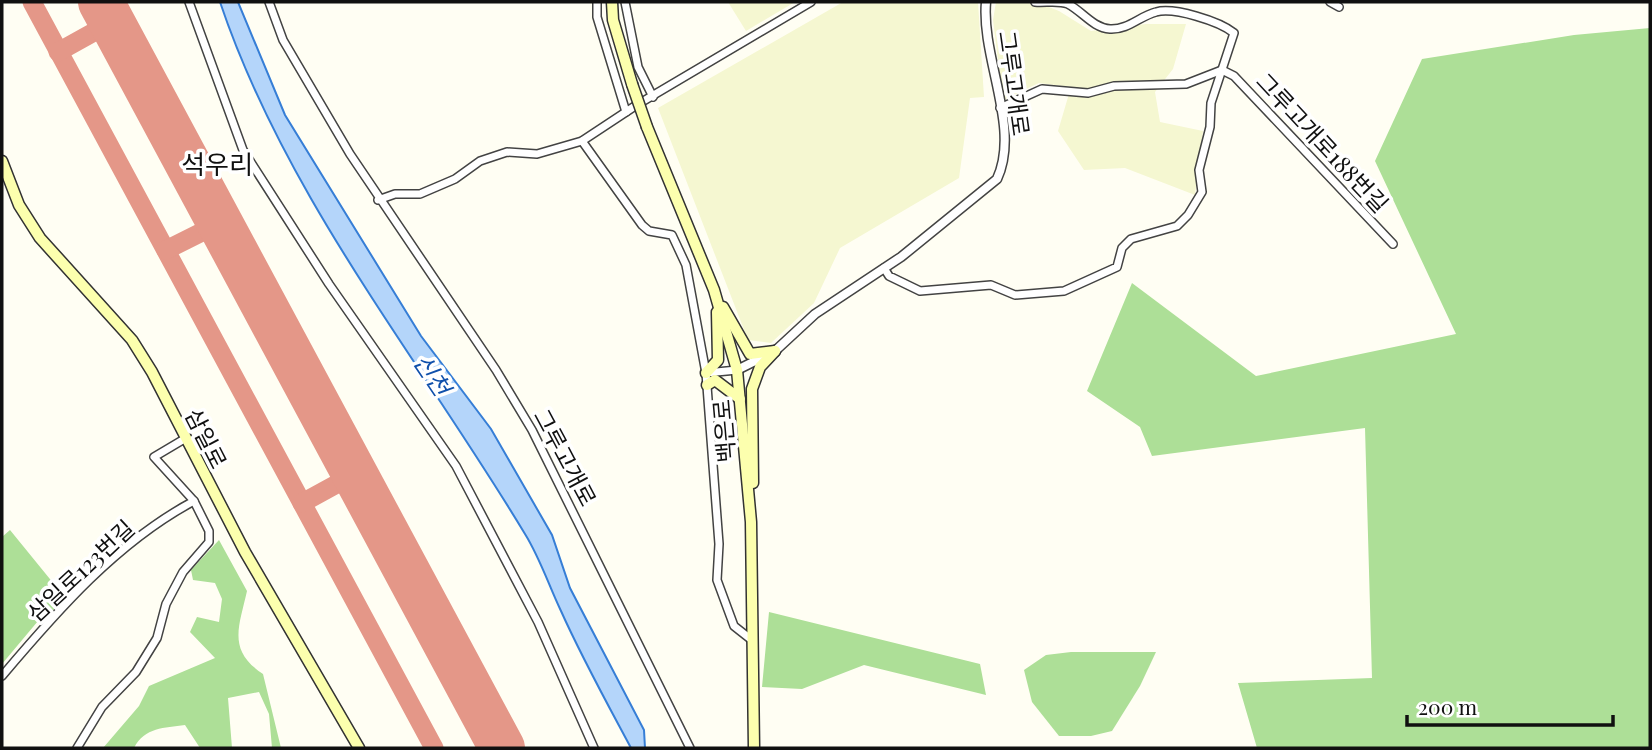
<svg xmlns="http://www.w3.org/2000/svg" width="1652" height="750" font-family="'Playfair Display','Noto Sans KR',serif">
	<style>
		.farmland { fill: #f5f7d1 }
		.forest { fill: #addf97 }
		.water { fill: #b4d5fa; stroke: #367ed6; stroke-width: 2 }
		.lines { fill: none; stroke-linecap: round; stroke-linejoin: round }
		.taxiway { stroke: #e49788; stroke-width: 19 }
		.runway { stroke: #e49788; stroke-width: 46 }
		.minor-casing { stroke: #434343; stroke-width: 10 }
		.tertiary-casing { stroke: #434343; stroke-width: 11 }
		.secondary-casing { stroke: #323232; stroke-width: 13 }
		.minor { stroke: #fff; stroke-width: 7 }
		.tertiary { stroke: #fff; stroke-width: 8 }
		.secondary { stroke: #fcffae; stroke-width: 10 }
		.secondary-bridge-casing { stroke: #323232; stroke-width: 13; stroke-linecap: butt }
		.secondary-bridge { stroke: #fcffae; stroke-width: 10 }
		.labels { text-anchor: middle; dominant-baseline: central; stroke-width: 7; stroke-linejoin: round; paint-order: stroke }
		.street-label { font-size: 23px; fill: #101010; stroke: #fff }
		.water-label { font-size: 24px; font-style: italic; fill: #1050ab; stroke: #fff }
		.quarter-label { font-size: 26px; fill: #101010; stroke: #fff }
	</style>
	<rect width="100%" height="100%" fill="#fffef3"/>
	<g class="farmland">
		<polygon points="728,2 795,2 746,31"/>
		<polygon points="843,2 978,2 984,97 970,98 959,178 840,248 814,303 771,343 748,340 658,108"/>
		<polygon points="996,2 1036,2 1059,11 1091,31 1146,24 1186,24 1173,69 1155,92 1160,122 1203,131 1195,195 1125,168 1084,170 1058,131 1071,87 1039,83 1003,100 993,20"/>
	</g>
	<g class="forest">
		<polygon points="1650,28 1650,748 1257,748 1238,683 1372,678 1365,428 1152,456 1140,427 1087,391 1132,283 1256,376 1456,334 1375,161 1422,59 1574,35"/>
		<polygon points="10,530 67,600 38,621 2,664 2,537"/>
		<path d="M219 540 247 591C239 627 227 650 263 674L281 748H272L269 714 259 692 228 698 232 748H200L185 725C164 728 145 727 134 748H103L139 706 149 686 215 658 190 632 197 617 219 622 222 599 215 583 193 580 191 570Z"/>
		<polygon points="769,612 980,664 986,695 864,665 802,689 762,687"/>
		<polygon points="1071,652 1156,652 1140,686 1112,731 1091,736 1059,736 1032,702 1024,670 1046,655"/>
	</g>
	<path class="water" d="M220 2H238L285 115 421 336 491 429 552 535 570 588 644 730 645 748H631C607 703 582 658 561 611 549 586 540 558 525 534 420 359 286 198 220 2Z"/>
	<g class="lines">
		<g class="taxiway">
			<polyline points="32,2 434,748"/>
			<polyline points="58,52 112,22"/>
			<polyline points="166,250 220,223"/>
			<polyline points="302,503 355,474"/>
			<polyline points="486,748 499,742"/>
		</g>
		<polyline class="runway" points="101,2 502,748"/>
		<defs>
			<g id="minor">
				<polyline points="189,2 243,150 329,284 456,466 538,622 594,748"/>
				<polyline points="269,2 283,40 350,154 496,370 532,430 690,748"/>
				<polyline points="597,2 597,17 626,112"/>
				<polyline points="625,2 638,67 653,97"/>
				<polyline points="1330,2 1339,7"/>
				<polyline points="1000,108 1042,89 1088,93 1114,86 1186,84 1222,70 1234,76 1393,244"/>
				<polyline points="582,141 642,225 649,231 672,235 686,265 706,373 719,544 717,580 734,626 753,641"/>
				<polyline points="378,200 395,194 420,194 455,179 480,161 507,152 537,154 582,141 635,106 811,2"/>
				<path d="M884 268 889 276 920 291 991 285 1015 295 1064 291 1117 267 1122 248 1131 239 1177 226 1188 215 1202 192 1199 170 1210 127 1211 103 1234 33C1219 21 1174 7 1156 12 1140 16 1128 30 1110 29 1093 28 1082 11 1068 4 1059 0 1045 3 1035 2"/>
				<polyline points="706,373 737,370"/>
				<path d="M2 676C57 611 117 542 194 501"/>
				<polyline points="77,748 102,707 136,672 157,638 166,604 183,572 209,542 209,531 194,501 154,457 186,438"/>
			</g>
			<path id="tertiary" d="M737 370 775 351 815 314 901 257 997 179C1021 128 981 58 986 2"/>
			<g id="secondary">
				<polyline points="612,2 613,20 632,84"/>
				<polyline points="647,127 714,290 737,370 751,522 754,748"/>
				<polyline points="2,161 19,205 40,238 132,340 152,372 245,552 359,748"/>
				<polyline points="723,307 750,354 775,351"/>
				<polyline points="706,373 718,360 717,312"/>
				<polyline points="707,385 715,380 740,399"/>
				<polyline points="753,483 752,389 760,367 775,351"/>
			</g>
		</defs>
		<use href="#minor" class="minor-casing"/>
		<use href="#tertiary" class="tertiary-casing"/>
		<use href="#secondary" class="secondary-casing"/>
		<use href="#minor" class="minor"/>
		<use href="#tertiary" class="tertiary"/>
		<use href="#secondary" class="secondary"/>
		<defs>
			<polyline id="secondary-bridge" points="632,84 647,127"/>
		</defs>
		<use href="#secondary-bridge" class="secondary-bridge-casing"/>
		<use href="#secondary-bridge" class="secondary-bridge"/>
	</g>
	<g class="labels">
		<g class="street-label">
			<text transform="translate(1015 83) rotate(82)">그루고개로</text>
			<text transform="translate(1323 142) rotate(47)">그루고개로188번길</text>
			<text transform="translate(723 431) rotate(-95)">백은로</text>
			<text transform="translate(207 438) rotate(63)">삼일로</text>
			<text transform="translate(566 457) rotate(62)">그루고개로</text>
			<text transform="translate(80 570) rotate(-43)">삼일로123번길</text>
		</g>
		<g class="water-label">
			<text transform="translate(433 374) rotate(56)">신천</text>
		</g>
		<g class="quarter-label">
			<text x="217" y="163">석우리</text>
		</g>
	</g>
	<rect width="1652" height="750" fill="none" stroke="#101010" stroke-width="7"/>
	<path d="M1407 715v10h206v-10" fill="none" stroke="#101010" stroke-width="3.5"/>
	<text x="1418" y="715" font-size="21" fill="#101010" stroke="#ffffff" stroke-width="5" paint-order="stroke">200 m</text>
</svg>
